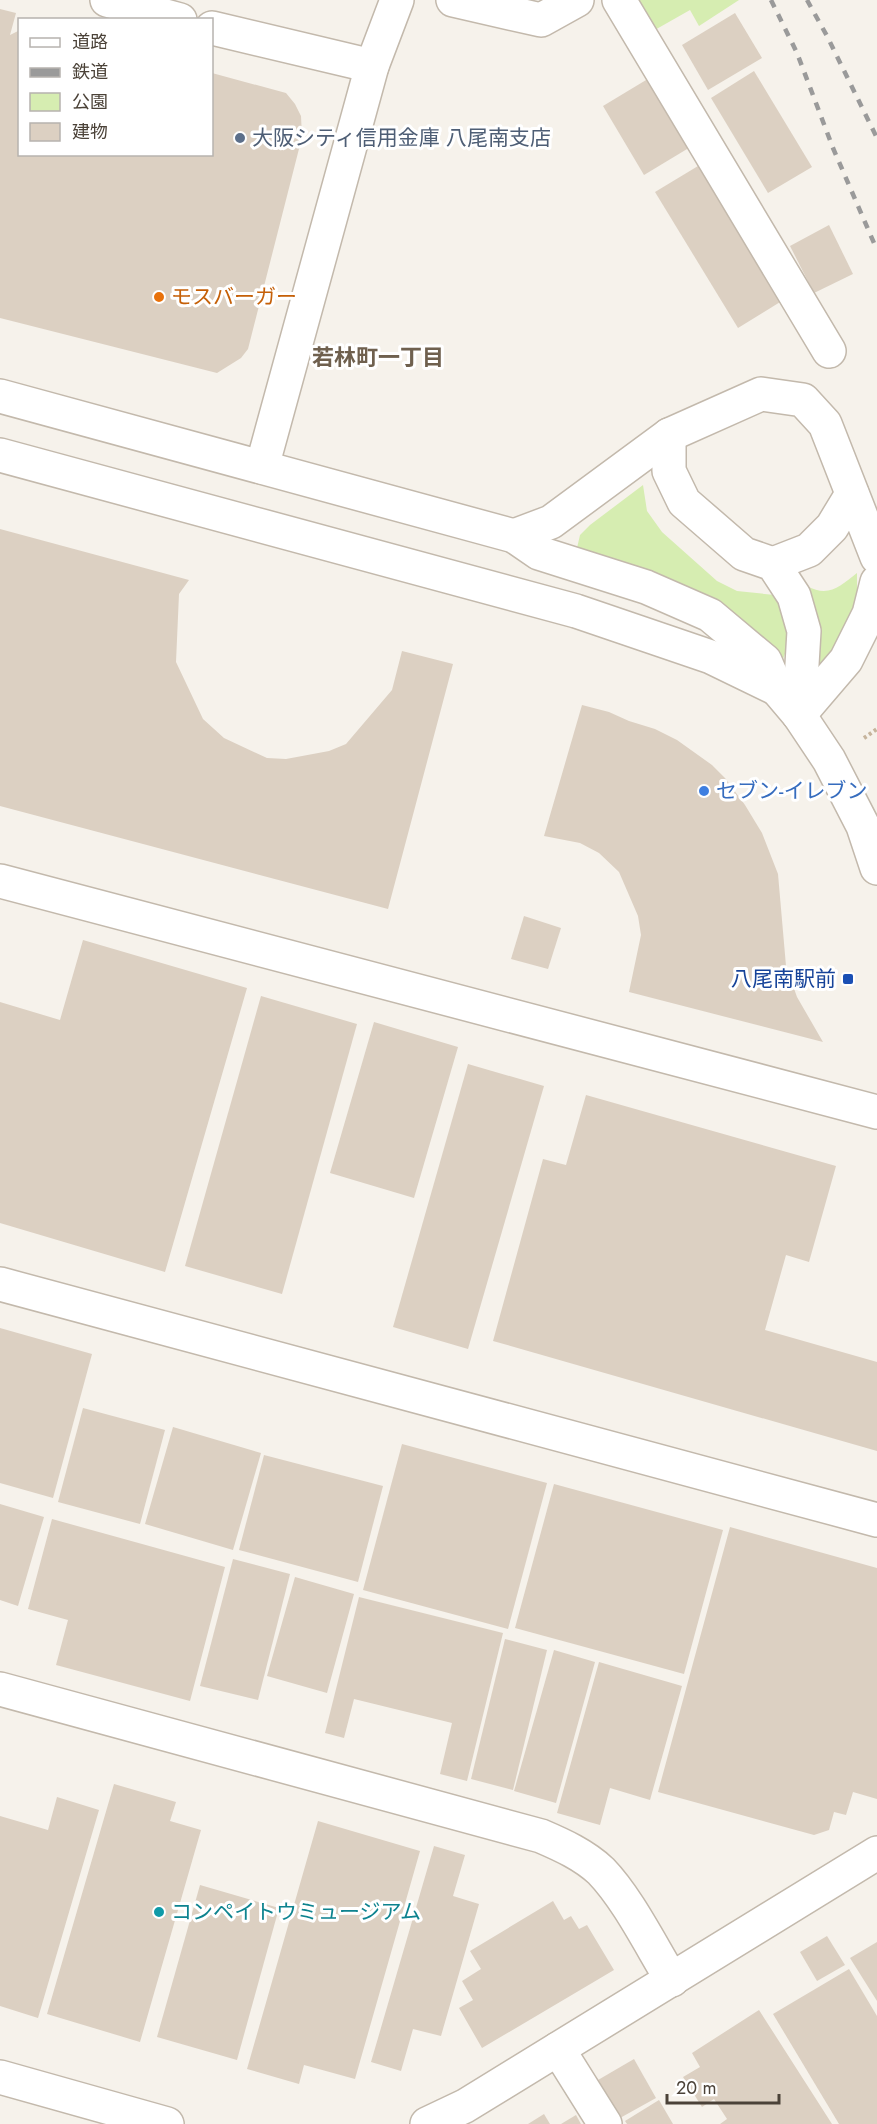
<svg xmlns="http://www.w3.org/2000/svg" width="877" height="2124" font-family="Jost,'Noto Sans JP',sans-serif">
	<style>
		.green { fill: #d6edb1 }
		.building { fill: #dcd0c2 }
		.lines { fill: none; stroke-linecap: round; stroke-linejoin: round }
		.minor-casing { stroke: #c3b9ac; stroke-width: 36 }
		.path { stroke: #c6b49c; stroke-width: 4; stroke-dasharray: 3 3; stroke-linecap: butt }
		.minor { stroke: #fff; stroke-width: 33 }
		.rail { stroke: #9a9a9a; stroke-width: 4.5; stroke-dasharray: 8 8; stroke-linecap: butt }
		.service-dot { fill: #5c6f8a; stroke: #fff; stroke-width: 2 }
		.food-dot { fill: #e8710a; stroke: #fff; stroke-width: 2 }
		.shop-dot { fill: #3f7fe0; stroke: #fff; stroke-width: 2 }
		.transit-dot { fill: #1a4fb4; stroke: #fff; stroke-width: 2 }
		.culture-dot { fill: #0f9aa8; stroke: #fff; stroke-width: 2 }
		.labels { text-anchor: middle; dominant-baseline: central; stroke-width: 6; stroke-linejoin: round; paint-order: stroke }
		.service-label { font-size: 21px; fill: #4e5e75; stroke: #fff; text-anchor: start }
		.food-label { font-size: 21px; fill: #c56008; stroke: #fff; text-anchor: start }
		.shop-label { font-size: 21px; fill: #366cbe; stroke: #fff; text-anchor: start }
		.transit-label { font-size: 21px; fill: #164399; stroke: #fff; text-anchor: end }
		.culture-label { font-size: 21px; fill: #0d838f; stroke: #fff; text-anchor: start }
		.neighbourhood-label { font-size: 22px; font-weight: bold; fill: #6f604e; stroke: #fff }
	</style>
	<rect width="100%" height="100%" fill="#f6f2eb"/>
	<g class="green">
		<polygon points="635,0 739,0 699,26 690,10 653,31"/>
		<path d="M643 485 647 511 662 532 717 581 737 591 775 595C788 616 793 635 783 659L757 633 577 548 580 535 590 525Z"/>
		<path d="M857 573V597L851 625 823 677 811 672 817 626 807 586C829 598 840 586 857 573Z"/>
	</g>
	<g class="building">
		<polygon points="0,9 16,13 10,35 20,30 20,154 212,154 212,73 286,93 295,104 301,116 302,137 248,349 241,358 217,373 0,318"/>
		<polygon points="735,13 762,58 708,90 682,45"/>
		<polygon points="661,71 702,140 644,175 603,106"/>
		<polygon points="754,71 812,167 768,193 711,98"/>
		<polygon points="703,163 785,299 738,328 655,192"/>
		<polygon points="829,225 853,274 814,293 790,246"/>
		<polygon points="0,529 189,580 179,594 176,662 203,719 224,738 267,758 286,759 329,751 346,744 392,690 402,651 453,664 388,909 0,806"/>
		<polygon points="582,705 609,712 629,721 655,729 677,740 712,765 725,778 745,805 762,833 778,874 786,966 797,997 823,1042 629,992 641,935 638,916 619,872 599,853 580,843 544,836"/>
		<polygon points="524,916 561,928 548,969 511,959"/>
		<polygon points="83,940 247,988 165,1272 0,1223 0,1002 60,1020"/>
		<polygon points="261,996 357,1024 282,1294 185,1266"/>
		<polygon points="374,1022 458,1047 414,1198 330,1173"/>
		<polygon points="468,1064 544,1086 468,1349 393,1327"/>
		<polygon points="586,1095 836,1166 809,1262 786,1255 765,1330 877,1362 877,1451 493,1341 543,1159 566,1165"/>
		<polygon points="0,1328 92,1354 53,1498 0,1483"/>
		<polygon points="83,1408 165,1430 140,1524 58,1502"/>
		<polygon points="173,1427 261,1453 233,1550 145,1524"/>
		<polygon points="402,1444 547,1483 508,1629 363,1590"/>
		<polygon points="264,1455 383,1486 358,1582 239,1550"/>
		<polygon points="554,1484 723,1530 684,1674 515,1628"/>
		<polygon points="0,1504 44,1517 18,1606 0,1600"/>
		<polygon points="52,1519 225,1567 190,1701 56,1665 68,1620 28,1609"/>
		<polygon points="730,1527 877,1568 877,1799 853,1792 846,1815 834,1812 829,1830 814,1835 658,1792"/>
		<polygon points="233,1559 290,1574 258,1700 200,1686"/>
		<polygon points="295,1577 354,1594 327,1693 267,1676"/>
		<polygon points="359,1597 503,1633 467,1781 440,1774 452,1723 354,1699 344,1738 325,1733"/>
		<polygon points="505,1639 547,1650 513,1790 471,1779"/>
		<polygon points="554,1650 595,1662 556,1803 514,1791"/>
		<polygon points="599,1662 682,1686 650,1800 610,1788 600,1825 557,1813"/>
		<polygon points="114,1784 176,1802 170,1821 201,1830 140,2042 47,2014"/>
		<polygon points="57,1797 99,1810 38,2018 0,2006 0,1816 48,1830"/>
		<polygon points="318,1821 420,1851 355,2079 304,2065 299,2084 247,2069"/>
		<polygon points="434,1846 465,1855 453,1896 479,1904 441,2036 413,2029 401,2071 371,2062"/>
		<polygon points="200,1885 279,1908 237,2060 157,2037"/>
		<polygon points="553,1901 564,1920 571,1916 579,1929 587,1925 614,1970 482,2048 459,2008 473,2000 462,1981 481,1969 470,1951"/>
		<polygon points="827,1936 845,1965 817,1981 800,1952"/>
		<polygon points="877,1942 877,2001 850,1958"/>
		<polygon points="849,1969 877,2016 877,2124 839,2124 773,2014"/>
		<polygon points="759,2010 832,2124 720,2124 727,2119 714,2099 702,2107 683,2077 700,2067 692,2053"/>
		<polygon points="634,2059 656,2098 620,2118 598,2080"/>
		<polygon points="659,2100 673,2124 627,2124 625,2121"/>
		<polygon points="544,2114 550,2124 528,2124"/>
		<polygon points="576,2115 581,2124 561,2124"/>
	</g>
	<g class="lines">
		<defs>
			<g id="minor">
				<polyline points="107,0 180,20"/>
				<polyline points="453,0 541,20 577,0"/>
				<polyline points="619,0 829,351"/>
				<polyline points="212,28 372,66"/>
				<polyline points="0,396 514,536 539,553 646,587 710,615 765,661 777,689 799,715 829,760 863,826 877,868"/>
				<polyline points="669,435 669,471 684,502 744,554 773,564 794,596 804,631 799,715"/>
				<polyline points="0,455 576,611 711,657 777,689"/>
				<polyline points="262,467 372,66 397,0"/>
				<polyline points="514,536 551,522 669,435 761,394 803,400 825,424 877,557"/>
				<polyline points="773,564 809,550 832,527 852,494"/>
				<polyline points="799,715 846,660 869,614 877,582"/>
				<polyline points="0,881 877,1112"/>
				<polyline points="0,1284 877,1520"/>
				<path d="M0 1689 541 1836C562 1845 584 1855 601 1871 628 1899 651 1946 672 1980"/>
				<polyline points="558,2049 605,2124"/>
				<polyline points="0,2077 167,2124"/>
				<polyline points="427,2124 465,2106 877,1853"/>
			</g>
		</defs>
		<use href="#minor" class="minor-casing"/>
		<polyline class="path" points="864,738 877,729"/>
		<use href="#minor" class="minor"/>
		<g class="rail">
			<polyline points="771,0 797,53 833,148 877,250"/>
			<polyline points="807,0 827,36 877,138"/>
		</g>
	</g>
	<circle class="service-dot" cx="240" cy="138" r="6"/>
	<circle class="food-dot" cx="159" cy="297" r="6"/>
	<circle class="shop-dot" cx="704" cy="791" r="6"/>
	<rect class="transit-dot" x="842" y="973" width="12" height="12" rx="3"/>
	<circle class="culture-dot" cx="159" cy="1912" r="6"/>
	<g class="labels">
		<g class="service-label">
			<text x="252" y="138">大阪シティ信用金庫 八尾南支店</text>
		</g>
		<g class="food-label">
			<text x="171" y="297">モスバーガー</text>
		</g>
		<g class="shop-label">
			<text x="716" y="791">セブン-イレブン</text>
		</g>
		<g class="transit-label">
			<text x="836" y="979">八尾南駅前</text>
		</g>
		<g class="culture-label">
			<text x="171" y="1912">コンペイトウミュージアム</text>
		</g>
		<g class="neighbourhood-label">
			<text x="378" y="357">若林町一丁目</text>
		</g>
	</g>
	<rect x="18" y="18" width="195" height="138" fill="#ffffff" stroke="#b7b3af" stroke-width="1.5"/>
	<rect x="30" y="38" width="30" height="9" fill="#ffffff" stroke="#b7b3af" stroke-width="1.5"/>
	<text x="72" y="48" font-size="18" fill="#4b4238">道路</text>
	<rect x="30" y="68" width="30" height="9" fill="#9a9a9a" stroke="#b7b3af" stroke-width="1.5"/>
	<text x="72" y="78" font-size="18" fill="#4b4238">鉄道</text>
	<rect x="30" y="93" width="30" height="18" fill="#d6edb1" stroke="#b7b3af" stroke-width="1.5"/>
	<text x="72" y="108" font-size="18" fill="#4b4238">公園</text>
	<rect x="30" y="123" width="30" height="18" fill="#dcd0c2" stroke="#b7b3af" stroke-width="1.5"/>
	<text x="72" y="138" font-size="18" fill="#4b4238">建物</text>
	<path d="M667 2094v9h112v-9" fill="none" stroke="#4b4238" stroke-width="3"/>
	<text x="676" y="2094" font-size="18" fill="#4b4238" stroke="#ffffff" stroke-width="4.5" paint-order="stroke">20 m</text>
</svg>
